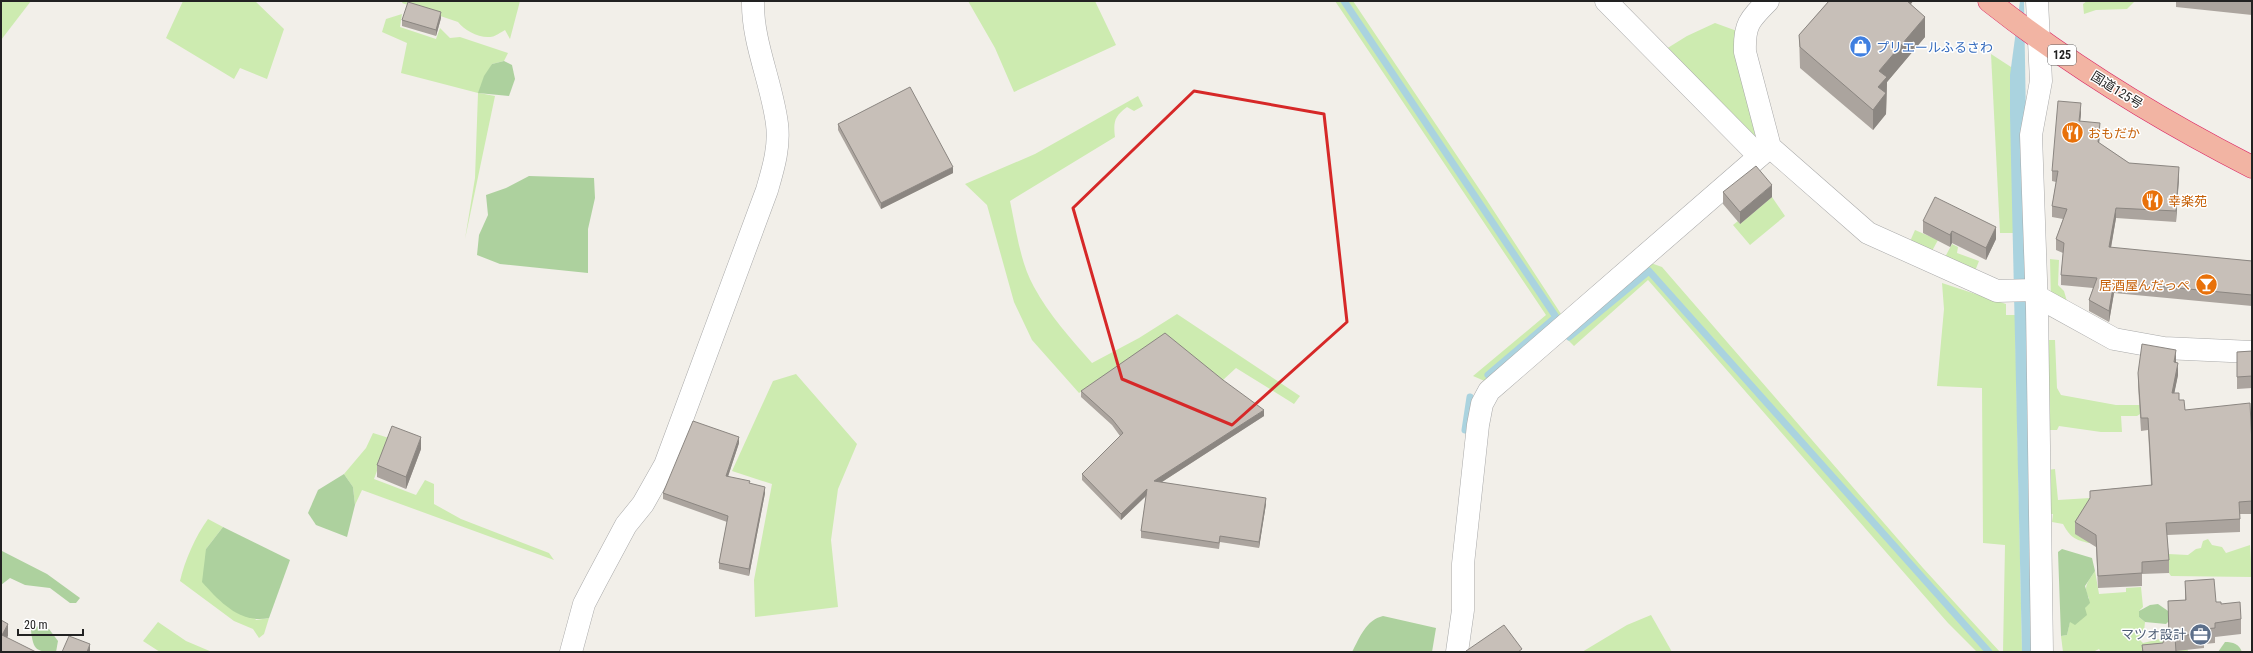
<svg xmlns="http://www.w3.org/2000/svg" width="2253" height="653" font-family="'Roboto Condensed','Noto Sans JP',sans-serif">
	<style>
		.grass { fill: #cdebb0 }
		.forest { fill: #add19e }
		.water { fill: #aad3df }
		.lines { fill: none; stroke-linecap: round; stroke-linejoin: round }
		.stream { stroke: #aad3df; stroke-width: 7 }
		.minor-casing { stroke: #a9a9a9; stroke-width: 23 }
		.trunk-casing { stroke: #dc2a67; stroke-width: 23 }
		.minor { stroke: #fff; stroke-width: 22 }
		.trunk { stroke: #f2b4a3; stroke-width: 22 }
		.wall { fill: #aba49e }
		.shaded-wall { fill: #8b8681 }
		.building { fill: #c7bfb8; stroke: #8b8681 }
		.marked { fill: none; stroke: #d62828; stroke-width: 3; stroke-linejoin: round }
		.labels { text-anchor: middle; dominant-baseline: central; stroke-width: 3; stroke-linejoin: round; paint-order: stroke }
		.shield { fill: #fff; stroke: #646464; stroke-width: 1 }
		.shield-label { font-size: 12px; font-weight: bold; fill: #222 }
		.shop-label { font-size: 13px; fill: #366cbe; stroke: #fff; text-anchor: start }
		.street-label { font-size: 13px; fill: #222; stroke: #fff }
		.food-label { font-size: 13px; fill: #c56008; stroke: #fff; text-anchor: start }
		.service-label { font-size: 13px; fill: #4e5e75; stroke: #fff; text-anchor: end }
	</style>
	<rect width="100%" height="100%" fill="#f2efe9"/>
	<g class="grass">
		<polygon points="1,1 31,1 1,40"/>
		<polygon points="183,1 255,1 284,29 267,79 240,68 234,79 166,38"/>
		<path d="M403 1H520L510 39 505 30C501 32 495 37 490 37 478 38 464 30 458 22L402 3Z"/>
		<polygon points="968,1 1095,1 1116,45 1014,92 995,48"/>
		<polygon points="1335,1 1353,1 1486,199 1563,317 1487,382 1473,376 1546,315"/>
		<polygon points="2087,1 2135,1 2127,9 2096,10 2084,14 2083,4"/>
		<polygon points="402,14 400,27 436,39 440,28 450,38 460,37 508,53 504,61 492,64 479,93 495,96 465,239 475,178 478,93 401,73 407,43 382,32 386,19"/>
		<polygon points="1715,23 1737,31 1758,140 1666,49 1687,36"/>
		<polygon points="1991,54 2011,67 2014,233 2000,233"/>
		<path d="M1138 96 1143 106 1134 111 1127 107C1115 116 1113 121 1115 137L1010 201C1016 229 1020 262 1034 287 1049 315 1071 339 1092 363L1139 338 1177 314 1300 396 1294 404 1236 368 1223 380 1165 336 1079 393 1032 340 1014 302 987 205 965 184 1035 154Z"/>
		<polygon points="1772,197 1785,216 1750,245 1733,225 1738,221 1740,224"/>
		<polygon points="1915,230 1938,240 1932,251 1908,246"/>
		<polygon points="1952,244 1958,247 1957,253 1979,261 1975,271 1944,259"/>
		<polygon points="2050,259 2059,260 2058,285 2064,291 2068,305 2051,302"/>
		<polygon points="1648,262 1662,267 1923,568 2000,652 1977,652 1948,623 1648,280 1574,346 1564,336"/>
		<polygon points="1942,283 2006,304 2006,315 2015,315 2022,652 2003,652 2005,545 1983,543 1982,388 1937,386 1944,309"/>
		<polygon points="2045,340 2055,340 2057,388 2061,395 2116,405 2144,405 2143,412 2137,416 2121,416 2122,432 2101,432 2059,426 2057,430 2048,430"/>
		<polygon points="796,374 857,444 838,489 831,540 838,607 755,617 754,580 772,484 732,471 773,381"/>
		<polygon points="373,433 389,438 374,479 416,495 425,480 434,484 434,504 461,519 549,553 554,560 362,490 355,505 353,487 344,474 366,448"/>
		<path d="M2055 469 2058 500 2122 496 2089 543C2075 540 2070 537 2063 524L2052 522 2053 514H2048L2047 470Z"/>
		<path d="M208 519 223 527 206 549 256 620 269 618 264 634 259 638 253 629 234 621 180 581C185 560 195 537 208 519Z"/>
		<polygon points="2208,539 2212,545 2222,547 2226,553 2250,545 2252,577 2171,576 2169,573 2168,554 2188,555 2196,549 2201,548 2203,541"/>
		<path d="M2095 571 2099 594 2126 592V588L2141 587 2143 607 2139 611V617L2145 622 2144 631 2138 638 2143 643 2160 639 2165 643H2187L2188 652H2101L2099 649 2093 652H2063L2061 636 2067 635 2070 621 2085 608 2089 598C2082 586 2089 581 2095 571Z"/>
		<polygon points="1651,615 1672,652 1582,652 1627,625"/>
		<polygon points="158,622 186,641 212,652 160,652 143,641"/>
	</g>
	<g class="forest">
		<polygon points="504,61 512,65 515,79 509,96 478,93 484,76 492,64"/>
		<polygon points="529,176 594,178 595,198 588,229 588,273 500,264 477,255 479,235 488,215 486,195 506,188"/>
		<polygon points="344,474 353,487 355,505 347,537 316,525 308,513 318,490"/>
		<path d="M223 527 290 560 269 618C240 624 220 602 202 582L206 549Z"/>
		<polygon points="2062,549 2092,558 2095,571 2085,586 2090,603 2085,608 2087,615 2075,625 2070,622 2067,635 2061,636 2058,552"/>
		<polygon points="2,551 47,574 80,598 76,603 70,603 50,588 25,585 10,578 1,585"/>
		<polygon points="2158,604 2171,613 2170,620 2166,624 2145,622 2139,617 2139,611 2150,605"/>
		<path d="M1383 616 1436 628 1432 652H1352C1360 637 1366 620 1383 616Z"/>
		<path d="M35 626 49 629 58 641 56 652C37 652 33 651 31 630Z"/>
		<path d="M2225 642C2233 642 2239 644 2242 652H2218Z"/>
	</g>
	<polygon class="water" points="2020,1 2024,1 2035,652 2022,652 2010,114 2010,75"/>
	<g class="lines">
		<g class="stream">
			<polyline points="1344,1 1556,317 1488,375"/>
			<polyline points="1569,337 1649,271 1989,652"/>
			<polyline points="1465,430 1470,397"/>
		</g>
		<defs>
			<g id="minor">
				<polyline points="1606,1 1759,156"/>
				<path d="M1768 1C1749 20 1744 25 1745 52L1770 147 1868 233 1997 291 2036 290"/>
				<polyline points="2037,1 2041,81 2031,135 2037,308 2042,652"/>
				<polyline points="2036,296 2114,339 2164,348 2252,352"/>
				<path d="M571 652 584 604 596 581 626 525 643 504 665 465 767 190C773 169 780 147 777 124 772 83 752 42 753 1"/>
				<polyline points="1457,652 1463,610 1463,564 1478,425 1482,404 1489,391 1770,147"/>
			</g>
			<path id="trunk" d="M1989 1C2070 65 2160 120 2252 167"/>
		</defs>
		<use href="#minor" class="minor-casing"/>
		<use href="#trunk" class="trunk-casing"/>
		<use href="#minor" class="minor"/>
		<use href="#trunk" class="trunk"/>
	</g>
	<g class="wall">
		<polygon points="1829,1 1913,1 1911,4 1925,37 1887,82 1886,114 1873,130 1800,68 1799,35"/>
		<polygon points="2176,1 2252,1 2252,15 2176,7"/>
		<polygon points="441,18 436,36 402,26 402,20"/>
		<polygon points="2081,114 2080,121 2100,134 2099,143 2129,163 2179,177 2176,222 2116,218 2111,248 2252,261 2252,306 2114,293 2109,322 2089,311 2089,300 2093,288 2061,285 2061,275 2063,253 2056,250 2056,239 2063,219 2052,217 2052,206 2056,182 2052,181 2052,171"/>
		<polygon points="838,124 953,173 881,209 838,130"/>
		<polygon points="1723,192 1772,197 1740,224 1723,204"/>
		<polygon points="1923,221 1996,239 1986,260 1952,243 1950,247 1923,233"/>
		<polygon points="2252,351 2252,388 2237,389 2237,352"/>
		<polygon points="2176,363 2178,375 2174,393 2185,410 2252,445 2252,514 2240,514 2240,532 2167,535 2169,560 2169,573 2142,574 2142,586 2098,588 2096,547 2075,534 2075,522 2090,499 2090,491 2151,485 2148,430 2141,431 2138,386 2138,373"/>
		<polygon points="1081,391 1264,416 1162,482 1266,504 1259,548 1220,542 1219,549 1141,538 1141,531 1146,496 1121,520 1082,480 1082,474 1120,436 1112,425 1081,397"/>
		<polygon points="739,443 728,477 750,484 765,493 749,576 719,569 719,563 727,522 663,499 663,493"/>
		<polygon points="421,449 406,489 377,477 377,465"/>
		<polygon points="2185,581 2216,602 2221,604 2241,619 2241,634 2215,637 2215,643 2204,644 2204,648 2176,651 2176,652 2142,652 2142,645 2163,643 2169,637 2168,601 2185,600"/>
	</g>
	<g class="shaded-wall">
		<polygon points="1901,1 1913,1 1901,17"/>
		<polygon points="441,12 441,18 436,36 436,30"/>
		<polygon points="1925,17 1925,37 1887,82 1886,114 1873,130 1873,110 1879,71"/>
		<polygon points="2081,103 2081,114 2079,132 2079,121"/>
		<polygon points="2100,123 2100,134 2098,153 2098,142"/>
		<polygon points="953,167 953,173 881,209 881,203"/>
		<polygon points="2179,167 2179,177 2176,222 2176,211"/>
		<polygon points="1772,185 1772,197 1740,224 1740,212"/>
		<polygon points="2116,208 2116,218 2109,258 2109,247"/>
		<polygon points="1996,227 1996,239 1986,260 1986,248"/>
		<polygon points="1952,231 1952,243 1950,247 1950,235"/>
		<polygon points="2114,282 2114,293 2109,322 2109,311"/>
		<polygon points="2176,350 2176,363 2174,362"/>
		<polygon points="2178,363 2178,375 2172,405 2172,393"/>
		<polygon points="1264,410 1264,416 1154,487 1154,481"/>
		<polygon points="421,437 421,449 406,489 406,477"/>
		<polygon points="739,437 739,443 726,482 726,476"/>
		<polygon points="765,487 765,493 749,576 749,569"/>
		<polygon points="1147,489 1147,495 1121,520 1121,514"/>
		<polygon points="1266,498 1266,504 1259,548 1259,542"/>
		<polygon points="8,624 8,636 2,647 2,635"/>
		<polygon points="90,644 90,652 87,652"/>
	</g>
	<g class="building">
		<polygon points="1829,1 1907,1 1925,17 1879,71 1887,77 1878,87 1886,93 1873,110 1800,47 1799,35"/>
		<polygon points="408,2 441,12 436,30 402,20"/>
		<polygon points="910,87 953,167 881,203 838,124"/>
		<polygon points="2058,101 2081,103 2079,121 2100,123 2098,142 2129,163 2179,167 2176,211 2116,208 2109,247 2252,261 2252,295 2114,282 2109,311 2089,300 2097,278 2061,275 2064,243 2056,239 2067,209 2052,206 2058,171 2052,171"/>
		<polygon points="1756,166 1772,185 1740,212 1723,192"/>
		<polygon points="1935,197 1996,227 1986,248 1952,231 1950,235 1923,221"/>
		<polygon points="1165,333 1223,380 1264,410 1154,481 1266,498 1259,542 1220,536 1219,543 1141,531 1147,489 1121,514 1082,474 1123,433 1112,419 1081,391"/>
		<polygon points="2142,344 2176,350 2174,362 2178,363 2172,393 2179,393 2179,400 2184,400 2185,410 2250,403 2252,445 2252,501 2239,502 2240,519 2166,523 2169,560 2142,562 2142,573 2098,576 2096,535 2075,522 2090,498 2090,491 2152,485 2148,418 2141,418 2138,373"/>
		<polygon points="2252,351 2252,376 2237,377 2237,352"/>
		<polygon points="693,421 739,437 726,476 750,481 749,483 765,487 749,569 719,563 728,516 663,493"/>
		<polygon points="392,426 421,437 406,477 377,465"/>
		<polygon points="2214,579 2216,602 2221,602 2221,604 2240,602 2241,619 2215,623 2215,628 2204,629 2204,633 2170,637 2175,637 2176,652 2143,652 2142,645 2163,643 2164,637 2169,637 2168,601 2186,600 2185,581"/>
		<polygon points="1,620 8,624 2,635 36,652 1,652"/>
		<polygon points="1504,625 1522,649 1518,652 1467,652 1466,651"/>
		<polygon points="69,636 90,644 87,652 62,652"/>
	</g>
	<path class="marked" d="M1194 91 1324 114 1347 322 1232 425 1122 379 1073 208Z"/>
	<defs>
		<symbol id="shop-disc" viewBox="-11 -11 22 22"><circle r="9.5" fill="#3f7fe0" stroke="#fff"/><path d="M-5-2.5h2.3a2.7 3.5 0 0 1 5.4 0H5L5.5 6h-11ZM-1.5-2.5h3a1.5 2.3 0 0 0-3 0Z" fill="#fff"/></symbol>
		<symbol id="restaurant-disc" viewBox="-11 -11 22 22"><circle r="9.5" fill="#e8710a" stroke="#fff"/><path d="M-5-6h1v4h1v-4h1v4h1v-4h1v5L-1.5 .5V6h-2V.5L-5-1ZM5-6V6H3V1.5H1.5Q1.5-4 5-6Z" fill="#fff"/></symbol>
		<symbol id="bar-disc" viewBox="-11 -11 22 22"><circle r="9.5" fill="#e8710a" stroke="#fff"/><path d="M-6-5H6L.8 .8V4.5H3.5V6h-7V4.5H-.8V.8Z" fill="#fff"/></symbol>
		<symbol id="office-disc" viewBox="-11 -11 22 22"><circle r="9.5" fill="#5c6f8a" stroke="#fff"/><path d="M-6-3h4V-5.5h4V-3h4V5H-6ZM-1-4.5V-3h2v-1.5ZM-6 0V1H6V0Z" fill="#fff"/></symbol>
	</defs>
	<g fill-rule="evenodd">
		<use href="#shop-disc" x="1848" y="34" width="25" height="25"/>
		<use href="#restaurant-disc" x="2060" y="120" width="25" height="25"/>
		<use href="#restaurant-disc" x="2140" y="188" width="25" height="25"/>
		<use href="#bar-disc" x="2194" y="272" width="25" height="25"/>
		<use href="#office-disc" x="2188" y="622" width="25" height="25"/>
	</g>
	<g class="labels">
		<rect class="shield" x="2048" y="45" width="28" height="20" rx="3"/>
		<g class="shield-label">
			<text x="2062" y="55">125</text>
		</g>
		<g class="shop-label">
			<text x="1876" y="47">プリエールふるさわ</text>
		</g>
		<g class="street-label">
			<text transform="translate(2117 90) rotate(32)">国道125号</text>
		</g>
		<g class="food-label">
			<text x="2088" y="133">おもだか</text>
			<text x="2168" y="201">幸楽苑</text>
			<text x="2190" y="285" text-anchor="end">居酒屋んだっぺ</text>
		</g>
		<g class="service-label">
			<text x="2186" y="634">マツオ設計</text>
		</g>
	</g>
	<rect width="2253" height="653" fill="none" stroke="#222222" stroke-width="4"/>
	<path d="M18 629v6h65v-6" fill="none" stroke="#222222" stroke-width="2"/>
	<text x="24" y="629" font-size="12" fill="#222222" stroke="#ffffff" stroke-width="3" paint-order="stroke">20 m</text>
</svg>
